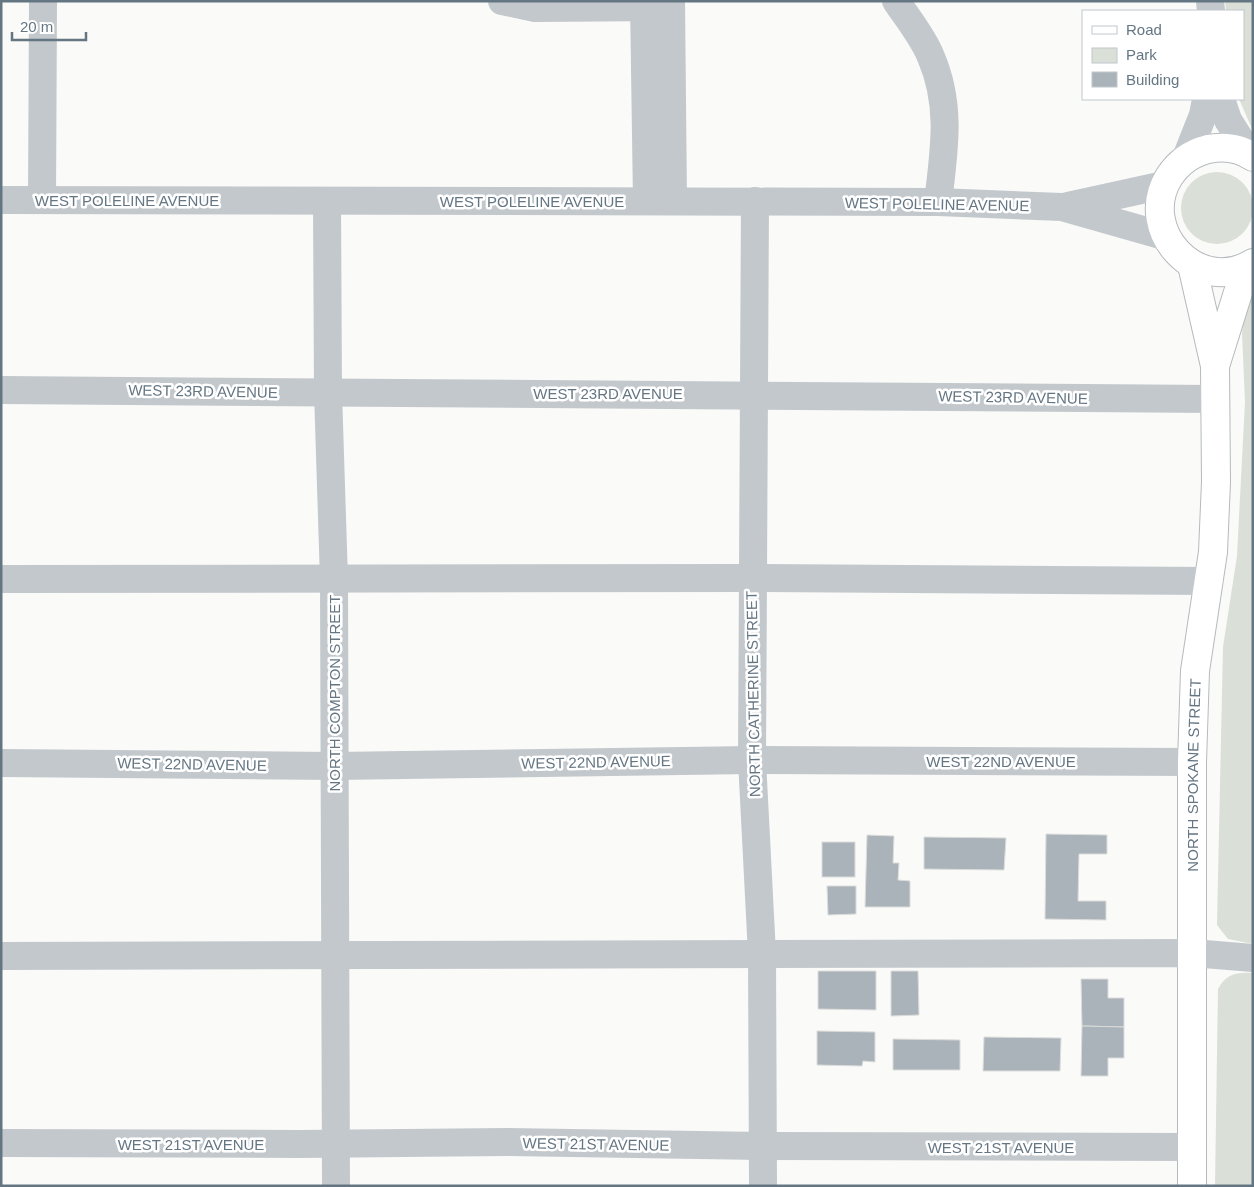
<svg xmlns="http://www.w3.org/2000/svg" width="1254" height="1187" font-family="Arial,sans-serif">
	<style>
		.green { fill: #dadfd7 }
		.building { fill: #aab3b9; stroke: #dcdcda }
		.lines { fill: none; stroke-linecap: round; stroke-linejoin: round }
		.major-casing { stroke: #b5babe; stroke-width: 30 }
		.minor { stroke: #c3c8cc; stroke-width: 28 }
		.major { stroke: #fff; stroke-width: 28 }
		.labels { text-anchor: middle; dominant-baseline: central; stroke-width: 5; stroke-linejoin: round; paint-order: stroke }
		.street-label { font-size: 15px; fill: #657683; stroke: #fff }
	</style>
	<rect width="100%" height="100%" fill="#fafaf8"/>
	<g class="green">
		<polygon points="1225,1 1253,1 1253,131 1239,99 1243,99 1243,11 1226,11"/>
		<circle cx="1217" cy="208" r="36"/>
		<polygon points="1253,285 1253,944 1228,939 1217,925 1223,647 1237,556 1245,402 1242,333 1246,299"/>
		<path d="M1253 973V1186H1215L1218 989C1226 974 1236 972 1253 973Z"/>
	</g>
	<g class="building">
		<polygon points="1046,834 1107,835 1107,854 1079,854 1078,901 1106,901 1106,920 1045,919"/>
		<polygon points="867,835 894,836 893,863 899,863 898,880 910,881 910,907 865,907"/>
		<polygon points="924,837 1006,838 1004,870 924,869"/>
		<rect x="822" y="842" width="33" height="35"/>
		<polygon points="827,886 856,886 856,914 828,915"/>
		<polygon points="818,971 876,971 876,1010 818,1009"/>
		<polygon points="891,971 918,971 919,1015 891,1016"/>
		<polygon points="1081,979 1108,979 1108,998 1124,998 1124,1027 1082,1026"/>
		<polygon points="1082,1026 1124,1027 1124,1058 1108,1058 1108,1076 1081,1076"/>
		<polygon points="817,1031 875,1032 875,1062 863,1061 862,1066 817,1065"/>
		<polygon points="984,1037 1061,1038 1060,1071 983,1071"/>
		<polygon points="893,1039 960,1040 960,1070 893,1070"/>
	</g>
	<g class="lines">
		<defs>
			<g id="major">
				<path d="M1253 157C1240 148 1223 146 1208 149 1192 153 1178 163 1169 177 1136 230 1198 297 1253 263"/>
				<polyline points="1215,366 1246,267"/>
				<path id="s1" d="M1192 1186V762L1195 671 1213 552 1216 482 1215 366 1192 265"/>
			</g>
		</defs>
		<use href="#major" class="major-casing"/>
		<g class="minor">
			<polyline points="502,1 535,8 662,7"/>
			<polyline points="644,1 647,201"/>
			<polyline points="671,1 673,201"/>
			<path d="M896 1C908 19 923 37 931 57 952 106 944 151 938 202"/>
			<polyline points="1210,1 1211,11"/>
			<polyline points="1221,99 1228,120 1250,155"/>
			<polyline points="1186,158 1203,115 1206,99"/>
			<polyline points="42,199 43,1"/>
			<polyline points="1,200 938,202 1062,207 1164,236"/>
			<polyline points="327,201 328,392 334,580 336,1186"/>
			<polyline points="755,201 752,760 762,954 763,1186"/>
			<polyline points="1068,206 1164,185"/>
			<polyline points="1,390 1215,399"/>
			<polyline points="1,579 752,578 1209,581"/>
			<polyline points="1,763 335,766 752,760 1192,762"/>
			<polyline points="1,956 1192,953 1253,958"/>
			<polyline points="1,1143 299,1144 507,1142 762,1146 1191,1147"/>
		</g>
		<use href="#major" class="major"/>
	</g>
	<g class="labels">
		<g class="street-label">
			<text x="127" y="200">WEST POLELINE AVENUE</text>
			<text x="532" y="201">WEST POLELINE AVENUE</text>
			<text transform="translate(937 204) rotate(1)">WEST POLELINE AVENUE</text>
			<text transform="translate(203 391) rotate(1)">WEST 23RD AVENUE</text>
			<text x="608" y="393">WEST 23RD AVENUE</text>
			<text transform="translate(1013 397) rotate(1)">WEST 23RD AVENUE</text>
			<text transform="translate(334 693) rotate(-90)">NORTH COMPTON STREET</text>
			<text transform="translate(753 694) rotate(-91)">NORTH CATHERINE STREET</text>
			<text x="1001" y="761">WEST 22ND AVENUE</text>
			<text transform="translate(596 762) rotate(-1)">WEST 22ND AVENUE</text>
			<text transform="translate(192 764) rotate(1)">WEST 22ND AVENUE</text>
			<text stroke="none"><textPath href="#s1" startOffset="411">NORTH SPOKANE STREET</textPath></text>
			<text x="191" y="1144">WEST 21ST AVENUE</text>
			<text transform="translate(596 1144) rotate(1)">WEST 21ST AVENUE</text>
			<text x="1001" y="1147">WEST 21ST AVENUE</text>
		</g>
	</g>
	<rect width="1254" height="1187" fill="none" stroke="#657683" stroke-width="5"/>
	<rect x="1082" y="10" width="162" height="90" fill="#ffffff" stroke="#c1c8cd"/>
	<rect x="1092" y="26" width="25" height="8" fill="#ffffff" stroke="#c1c8cd"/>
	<text x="1126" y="35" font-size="15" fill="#657683">Road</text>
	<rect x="1092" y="48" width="25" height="15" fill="#dadfd7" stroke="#c1c8cd"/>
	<text x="1126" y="60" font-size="15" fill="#657683">Park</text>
	<rect x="1092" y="72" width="25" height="15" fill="#aab3b9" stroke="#c1c8cd"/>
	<text x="1126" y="85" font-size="15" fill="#657683">Building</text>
	<path d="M12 32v8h74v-8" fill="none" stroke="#657683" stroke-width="2.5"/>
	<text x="20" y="32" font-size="15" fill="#657683" stroke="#ffffff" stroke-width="4" paint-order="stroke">20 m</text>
</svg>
